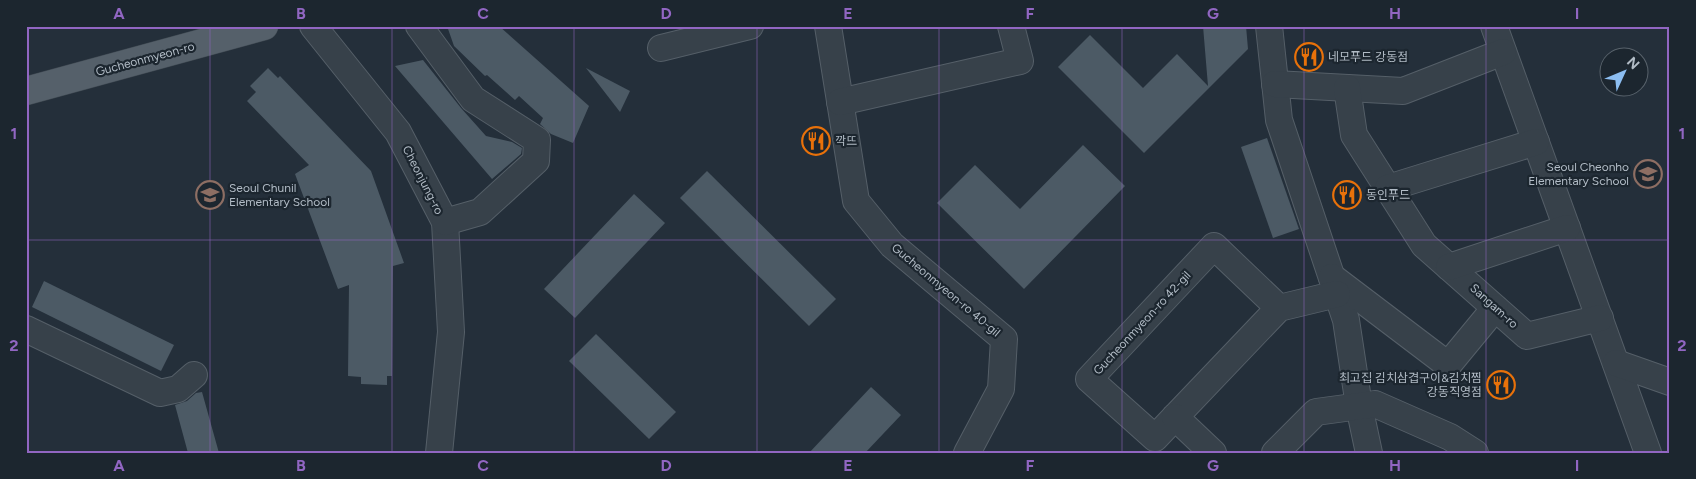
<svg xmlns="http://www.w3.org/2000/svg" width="1696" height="479" font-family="Figtree,'Noto Sans KR',sans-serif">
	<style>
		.building { fill: #4c5a65 }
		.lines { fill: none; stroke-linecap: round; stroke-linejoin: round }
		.minor-casing { stroke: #555f68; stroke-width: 28 }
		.major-casing { stroke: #404a53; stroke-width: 29 }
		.minor { stroke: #37414a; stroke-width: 26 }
		.major { stroke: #55606a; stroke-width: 28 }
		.grid { fill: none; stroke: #9166c2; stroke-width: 1; stroke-opacity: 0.55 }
		.labels { text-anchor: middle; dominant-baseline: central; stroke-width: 4.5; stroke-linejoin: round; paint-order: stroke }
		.poi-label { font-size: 12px; fill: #b2bcc6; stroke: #1c262f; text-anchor: start }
		.street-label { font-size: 12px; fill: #b2bcc6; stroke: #1c262f }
		.neatline { fill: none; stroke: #9166c2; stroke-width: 2 }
		.grid-label { font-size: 16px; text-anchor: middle; font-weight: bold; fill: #9166c2 }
	</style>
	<rect width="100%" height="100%" fill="#242f3a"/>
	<g class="building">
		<polygon points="447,26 499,26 589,106 573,143 551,134 540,124 543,118 519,96 515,100 487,75 485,76 454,46"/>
		<polygon points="1203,26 1246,26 1248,49 1144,153 1058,67 1090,35 1143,88 1177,54 1208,86"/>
		<polygon points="423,60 461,108 486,136 512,142 522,148 521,154 492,179 395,66"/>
		<polygon points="268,68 278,78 280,76 371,171 404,263 393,266 392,376 387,376 387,385 361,384 361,377 348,376 349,285 338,289 295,174 309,165 247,101 256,92 250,86"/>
		<polygon points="586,68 630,91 620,112"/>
		<polygon points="1267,138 1299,229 1273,238 1241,147"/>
		<polygon points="1083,145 1125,186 1024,289 937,203 975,165 1020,209"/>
		<polygon points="707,171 836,299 809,326 680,198"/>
		<polygon points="634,194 665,223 575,318 544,289"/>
		<polygon points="44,281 174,345 161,371 32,307"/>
		<polygon points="596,334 676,412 649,439 569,361"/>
		<polygon points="871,387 901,415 865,453 809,453"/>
		<polygon points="202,392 219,453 188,453 175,405 187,401 196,393"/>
	</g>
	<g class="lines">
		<defs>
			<g id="minor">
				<polyline points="313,26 398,132 445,222 451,332 439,453"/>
				<polyline points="419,26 473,99 537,140 536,161 480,212 445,222"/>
				<polyline points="828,26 856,201 892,245 1004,339 1001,389 967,453"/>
				<polyline points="1269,26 1279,120 1346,320 1359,406 1369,453"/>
				<polyline points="1494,26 1648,453"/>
				<polyline points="661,48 750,26"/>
				<polyline points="1275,84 1403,91 1503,52"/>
				<polyline points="1347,88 1354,135 1424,245 1527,336 1600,318"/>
				<polyline points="840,102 1020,61 1011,26"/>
				<polyline points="1388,188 1536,142"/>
				<polyline points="1449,267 1567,228"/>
				<polyline points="1332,277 1448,365 1495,308"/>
				<polyline points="1279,308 1214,246 1089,379 1155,438 1279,308 1337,294"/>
				<polyline points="26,329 160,393 178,389 194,375"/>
				<polyline points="1616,363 1670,382"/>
				<polyline points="1175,417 1213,453"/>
				<polyline points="1275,453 1316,412 1375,404 1450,437 1475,453"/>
			</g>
			<polyline id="major" points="26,91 264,26"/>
		</defs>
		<use href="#minor" class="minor-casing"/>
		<use href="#major" class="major-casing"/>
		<use href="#minor" class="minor"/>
		<use href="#major" class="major"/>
	</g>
	<path class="grid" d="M210 26V453M392 26V453M574 26V453M757 26V453M939 26V453M1122 26V453M1304 26V453M1486 26V453M26 240H1670"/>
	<defs>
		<symbol id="restaurant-ring" viewBox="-11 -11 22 22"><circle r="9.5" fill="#1c262f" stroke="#e8710a" stroke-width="1.5"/><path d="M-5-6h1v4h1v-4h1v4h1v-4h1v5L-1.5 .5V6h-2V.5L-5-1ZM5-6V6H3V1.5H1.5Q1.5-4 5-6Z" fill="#e8710a"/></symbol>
		<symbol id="school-ring" viewBox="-11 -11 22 22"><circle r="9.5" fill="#1c262f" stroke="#8d6e63" stroke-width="1.5"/><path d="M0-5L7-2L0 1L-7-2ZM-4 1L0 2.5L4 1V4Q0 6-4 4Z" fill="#8d6e63"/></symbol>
	</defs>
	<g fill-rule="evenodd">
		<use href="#restaurant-ring" x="1293" y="41" width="32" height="32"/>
		<use href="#restaurant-ring" x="800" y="125" width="32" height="32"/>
		<use href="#school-ring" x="1632" y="158" width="32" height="32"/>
		<use href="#school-ring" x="194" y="179" width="32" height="32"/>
		<use href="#restaurant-ring" x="1331" y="179" width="32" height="32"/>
		<use href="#restaurant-ring" x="1485" y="369" width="32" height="32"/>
	</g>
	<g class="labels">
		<g class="poi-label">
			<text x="1328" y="57">네모푸드 강동점</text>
			<text x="835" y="141">깍뜨</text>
			<text x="1629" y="167" text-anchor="end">Seoul Cheonho<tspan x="1629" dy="14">Elementary School</tspan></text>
			<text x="229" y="188">Seoul Chunil<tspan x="229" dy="14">Elementary School</tspan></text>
			<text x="1366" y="195">동인푸드</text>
			<text x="1482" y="378" text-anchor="end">최고집 김치삼겹구이&amp;김치찜<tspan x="1482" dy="14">강동직영점</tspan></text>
		</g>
		<g class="street-label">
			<text transform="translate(145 59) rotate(-15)">Gucheonmyeon-ro</text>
			<text transform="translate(423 180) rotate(63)">Cheonjung-ro</text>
			<text transform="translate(946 290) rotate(40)">Gucheonmyeon-ro 40-gil</text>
			<text transform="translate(1494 306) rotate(42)">Sangam-ro</text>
			<text transform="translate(1142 323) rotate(-47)">Gucheonmyeon-ro 42-gil</text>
		</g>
	</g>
	<rect width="1696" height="479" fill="none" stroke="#1c262f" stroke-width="55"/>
	<g transform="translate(1624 72) rotate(46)"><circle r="24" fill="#1c262f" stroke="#58626b"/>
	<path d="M0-4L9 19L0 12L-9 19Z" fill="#8cbef2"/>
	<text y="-8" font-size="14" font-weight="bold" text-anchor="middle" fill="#b2bcc6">N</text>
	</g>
	<rect x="28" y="28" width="1640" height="424" class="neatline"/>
	<g class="grid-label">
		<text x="119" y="19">A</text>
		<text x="301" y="19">B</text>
		<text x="483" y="19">C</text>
		<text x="666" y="19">D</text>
		<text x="848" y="19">E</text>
		<text x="1030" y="19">F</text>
		<text x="1213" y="19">G</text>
		<text x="1395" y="19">H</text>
		<text x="1577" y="19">I</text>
		<text x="14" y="139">1</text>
		<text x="1682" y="139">1</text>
		<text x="14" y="351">2</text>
		<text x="1682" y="351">2</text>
		<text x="119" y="471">A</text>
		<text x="301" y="471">B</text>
		<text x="483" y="471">C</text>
		<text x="666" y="471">D</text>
		<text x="848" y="471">E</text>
		<text x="1030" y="471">F</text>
		<text x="1213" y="471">G</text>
		<text x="1395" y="471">H</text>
		<text x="1577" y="471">I</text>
	</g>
</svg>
